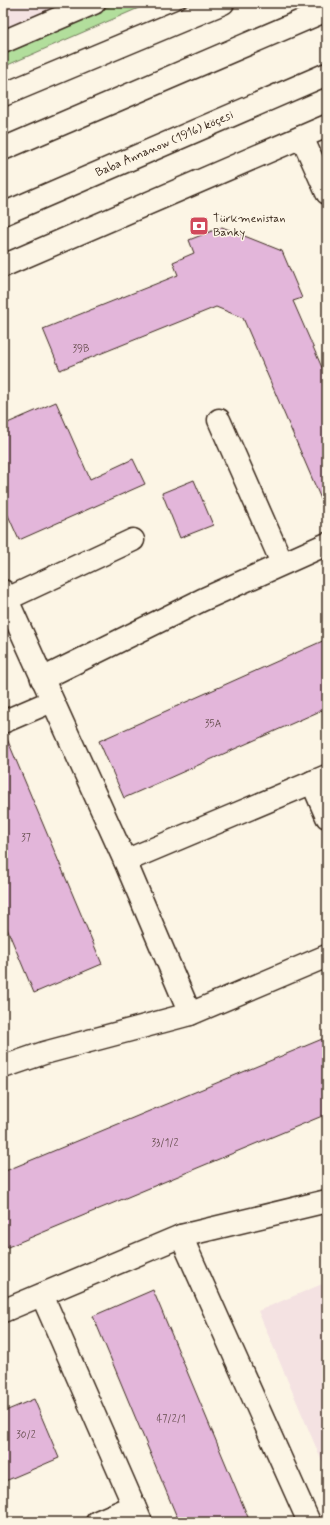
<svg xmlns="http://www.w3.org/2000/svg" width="330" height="1525" font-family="Mynerve,sans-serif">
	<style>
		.built { fill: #f4e2e2 }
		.green { fill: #b2de9c; stroke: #76845d }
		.building { fill: #e3b6da; stroke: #3b2a1e }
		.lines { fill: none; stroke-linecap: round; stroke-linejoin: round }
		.minor-casing { stroke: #3b2a1e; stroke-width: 25 }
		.major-casing { stroke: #3b2a1e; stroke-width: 25 }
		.minor { stroke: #fcf5e5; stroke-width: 22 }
		.major { stroke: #fcf5e5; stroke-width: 22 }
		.labels { text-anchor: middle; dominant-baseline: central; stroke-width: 3; stroke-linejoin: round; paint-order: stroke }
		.number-label { font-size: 10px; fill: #654d4d }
		.street-label { font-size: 12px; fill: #3b2a1e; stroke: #fcf5e5 }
		.poi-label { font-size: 12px; fill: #3b2a1e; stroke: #fcf5e5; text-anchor: start }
	</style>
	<rect width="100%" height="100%" fill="#fcf5e5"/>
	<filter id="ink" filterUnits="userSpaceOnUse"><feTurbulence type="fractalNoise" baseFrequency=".025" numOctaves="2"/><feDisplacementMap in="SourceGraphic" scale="8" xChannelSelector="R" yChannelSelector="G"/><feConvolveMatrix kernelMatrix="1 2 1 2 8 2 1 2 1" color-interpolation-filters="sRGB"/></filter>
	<g filter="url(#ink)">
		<g class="built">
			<polygon points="3,3 152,3 3,68"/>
			<polygon points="327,1282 327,1473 258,1311"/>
		</g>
		<polygon class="green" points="117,3 150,3 3,67 3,52"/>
		<g class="building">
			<polygon points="222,227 282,251 302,298 293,301 327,379 327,513 243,318 216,307 60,370 43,329 178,275 173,262 194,253 189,240"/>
			<polygon points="56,402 90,479 133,459 145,484 19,540 3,504 3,425"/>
			<polygon points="194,480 213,525 180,538 162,493"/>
			<polygon points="327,639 327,708 124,798 99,741"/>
			<polygon points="3,734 5,734 102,964 34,993 3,919"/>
			<polygon points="327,1037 327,1114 3,1249 3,1172"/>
			<polygon points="153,1290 250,1522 179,1522 93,1316"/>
			<polygon points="34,1399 59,1458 3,1482 3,1412"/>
		</g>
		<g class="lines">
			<defs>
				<g id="minor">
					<polyline points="3,42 94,3"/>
					<polyline points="302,137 327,193"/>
					<polyline points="219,420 282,563"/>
					<polyline points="3,591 125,861 190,1014"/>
					<polyline points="7,599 133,540"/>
					<polyline points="42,679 202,600 327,544"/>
					<polyline points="3,722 52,701"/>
					<polyline points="312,782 327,817"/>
					<polyline points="125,861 327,776"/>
					<polyline points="3,1067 44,1053 190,1014 327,956"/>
					<polyline points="181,1236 309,1522"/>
					<polyline points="42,1295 141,1522"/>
					<polyline points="3,1311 181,1236 327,1201"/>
					<polyline points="97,1522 134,1506"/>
				</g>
				<g id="major">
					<polyline points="3,95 223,3"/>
					<polyline points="3,149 327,10"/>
					<path id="s1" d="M3 214 327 74"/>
					<polyline points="3,266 327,126"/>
				</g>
			</defs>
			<use href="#minor" class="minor-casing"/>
			<use href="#major" class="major-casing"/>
			<use href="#minor" class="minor"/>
			<use href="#major" class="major"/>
		</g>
	</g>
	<defs>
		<symbol id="bank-square" viewBox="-11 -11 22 22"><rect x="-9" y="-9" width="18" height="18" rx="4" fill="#d1495b" stroke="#fcf5e5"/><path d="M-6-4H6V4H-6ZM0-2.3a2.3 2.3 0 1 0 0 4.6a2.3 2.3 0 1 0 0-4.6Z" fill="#fff"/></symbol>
	</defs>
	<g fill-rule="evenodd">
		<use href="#bank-square" x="188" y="215" width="22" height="22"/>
	</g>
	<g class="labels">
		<g class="number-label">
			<text x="81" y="349">39B</text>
			<text x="213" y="724">35A</text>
			<text x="26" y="838">37</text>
			<text x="165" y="1143">33/1/2</text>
			<text x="171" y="1419">47/2/1</text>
			<text x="26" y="1435">30/2</text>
		</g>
		<g class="street-label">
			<text stroke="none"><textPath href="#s1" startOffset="176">Baba Annanow (1916) köçesi</textPath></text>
		</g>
		<g class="poi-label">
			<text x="213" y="219">Türkmenistan<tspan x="213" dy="14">Banky</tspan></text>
		</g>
	</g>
	<rect width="330" height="1525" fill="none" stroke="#fcf5e5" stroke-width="16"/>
	<rect x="8" y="8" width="314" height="1509" fill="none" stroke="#3b2a1e" stroke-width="1.5" filter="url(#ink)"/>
</svg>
